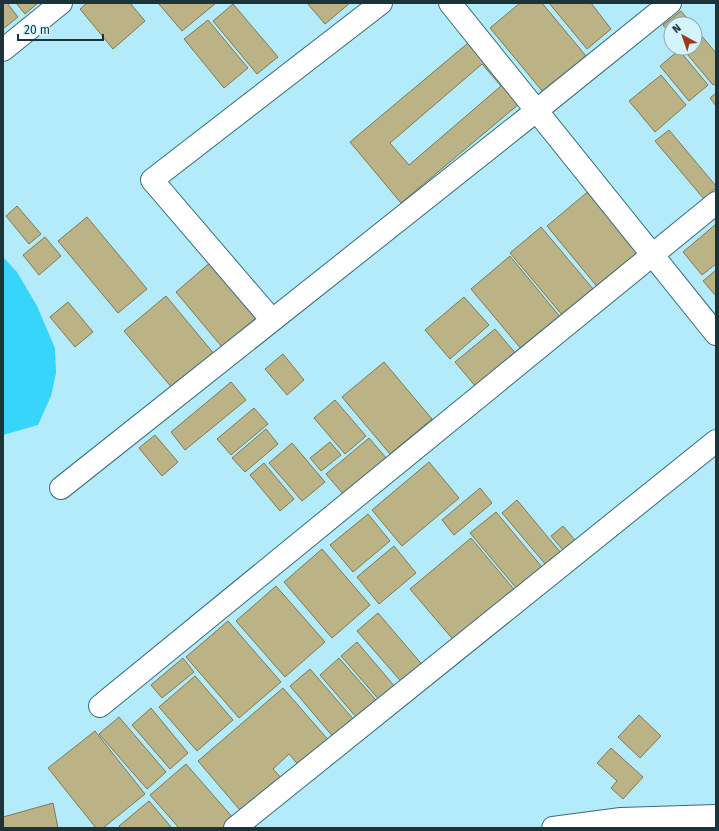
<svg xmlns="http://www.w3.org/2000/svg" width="719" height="831" font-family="'Fira Sans',sans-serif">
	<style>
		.water { fill: #37d5f9 }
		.building { fill: #bbb286; stroke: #81784e; fill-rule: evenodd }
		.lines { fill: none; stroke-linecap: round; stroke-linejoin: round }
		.minor-casing { stroke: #376b79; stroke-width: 24 }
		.minor { stroke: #fff; stroke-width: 22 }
	</style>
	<rect width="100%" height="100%" fill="#b4ebfa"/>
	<polygon class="water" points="3,257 17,272 37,306 55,348 56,373 51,396 38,425 3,435"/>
	<g class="building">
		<polygon points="3,3 7,3 18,17 3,29"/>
		<polygon points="16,3 38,3 25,14"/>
		<polygon points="87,3 130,3 145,21 113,49 80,9"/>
		<polygon points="158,3 216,3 182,31"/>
		<polygon points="307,3 350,3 325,24"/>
		<polygon points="520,3 542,3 586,56 543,92 490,28"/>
		<polygon points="549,3 591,3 611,29 587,49"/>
		<polygon points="233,4 278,57 257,74 213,21"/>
		<polygon points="681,11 692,24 671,24 671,34 663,25"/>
		<polygon points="208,20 248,68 224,88 184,39"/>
		<polygon points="695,28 716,53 716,83 713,85 682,48 695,48"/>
		<path d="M468 43 519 104 401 203 350 142ZM482 64 501 86 409 165 390 143Z"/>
		<polygon points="679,50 708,85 689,101 660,66"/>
		<polygon points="661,75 686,105 655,132 629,101"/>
		<polygon points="716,93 716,106 710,98"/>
		<polygon points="669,130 716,186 716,188 704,199 655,141"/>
		<polygon points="590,190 642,253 599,289 547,226"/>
		<polygon points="17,206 41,234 29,244 6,216"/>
		<polygon points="87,217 147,289 118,313 58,241"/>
		<polygon points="716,224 716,264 702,275 683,252"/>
		<polygon points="541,227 594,290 563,316 510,253"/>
		<polygon points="45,237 61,256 39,275 23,255"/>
		<polygon points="510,256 561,318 522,350 471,289"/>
		<polygon points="212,261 258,316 222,347 176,292"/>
		<polygon points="716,270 716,296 703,281"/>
		<polygon points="166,296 215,355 173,389 124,331"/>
		<polygon points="464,297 489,325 450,359 425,330"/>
		<polygon points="68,302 93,332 75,347 50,317"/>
		<polygon points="495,329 516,354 476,387 455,362"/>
		<polygon points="283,354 304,380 287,395 265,369"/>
		<polygon points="384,362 432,419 390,454 342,397"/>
		<polygon points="231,382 246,400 185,450 171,432"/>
		<polygon points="335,400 366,436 345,454 314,418"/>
		<polygon points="254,408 268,424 231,455 217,439"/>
		<polygon points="266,429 278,444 245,472 232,458"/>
		<polygon points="155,435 178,462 162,476 139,448"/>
		<polygon points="369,438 387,459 344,495 326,474"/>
		<polygon points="330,442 341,455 321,471 310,458"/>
		<polygon points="292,443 325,482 302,501 269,463"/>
		<polygon points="429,462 459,498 402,546 372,510"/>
		<polygon points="264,463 294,499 280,511 250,475"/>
		<polygon points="480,488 492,503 454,535 442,520"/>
		<polygon points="517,500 561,553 546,565 502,513"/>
		<polygon points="496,512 542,567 517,589 470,533"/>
		<polygon points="368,514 390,541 353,572 330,545"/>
		<polygon points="563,526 575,540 563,550 551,536"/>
		<polygon points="471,538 517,593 456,643 410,589"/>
		<polygon points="394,546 416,573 379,604 357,577"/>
		<polygon points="322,549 370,605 332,638 284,582"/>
		<polygon points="276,586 325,642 285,677 236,621"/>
		<polygon points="378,613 425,668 405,686 357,631"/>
		<polygon points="228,621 281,682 239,718 186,657"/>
		<polygon points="357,642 396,688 381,702 341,656"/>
		<polygon points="183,658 194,672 162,698 151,685"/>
		<polygon points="339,658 382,707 362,724 320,675"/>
		<polygon points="310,669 355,721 335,739 290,686"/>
		<polygon points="195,676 233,720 197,751 159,707"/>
		<polygon points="283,688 331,743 301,768 289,754 273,769 285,782 245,816 198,761"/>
		<polygon points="151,708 188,753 170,769 132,725"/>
		<polygon points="639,715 661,736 640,758 618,737"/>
		<polygon points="119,717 166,772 147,789 99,734"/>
		<polygon points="95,731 145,794 103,828 96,828 48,768"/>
		<polygon points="611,748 643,777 623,799 611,788 617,781 597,763"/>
		<polygon points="186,764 234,819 223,828 179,828 150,795"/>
		<polygon points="149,801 172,828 121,828 119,826"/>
		<polygon points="53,803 58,828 3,828 3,817"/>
	</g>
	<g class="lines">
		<defs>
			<g id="minor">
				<polyline points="450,3 716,334"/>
				<polyline points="3,50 61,3"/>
				<polyline points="272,320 152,180 381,3"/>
				<polyline points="61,488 536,111 670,3"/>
				<polyline points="100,706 716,203"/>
				<polyline points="235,828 716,441"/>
				<polyline points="553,828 621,819 716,816"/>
			</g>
		</defs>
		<use href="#minor" class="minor-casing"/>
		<use href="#minor" class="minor"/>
	</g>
	<rect width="719" height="831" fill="none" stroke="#1d333a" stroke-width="8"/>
	<g transform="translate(683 36) rotate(320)"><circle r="19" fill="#d4f4fd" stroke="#8ba7af"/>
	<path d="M0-3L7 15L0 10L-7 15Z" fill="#a03917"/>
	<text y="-6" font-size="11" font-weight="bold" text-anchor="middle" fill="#1d333a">N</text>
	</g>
	<path d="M18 34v6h85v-6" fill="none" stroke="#1d333a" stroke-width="2"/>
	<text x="24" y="34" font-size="12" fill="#1d333a" stroke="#d4f4fd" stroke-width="3" paint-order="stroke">20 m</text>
</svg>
